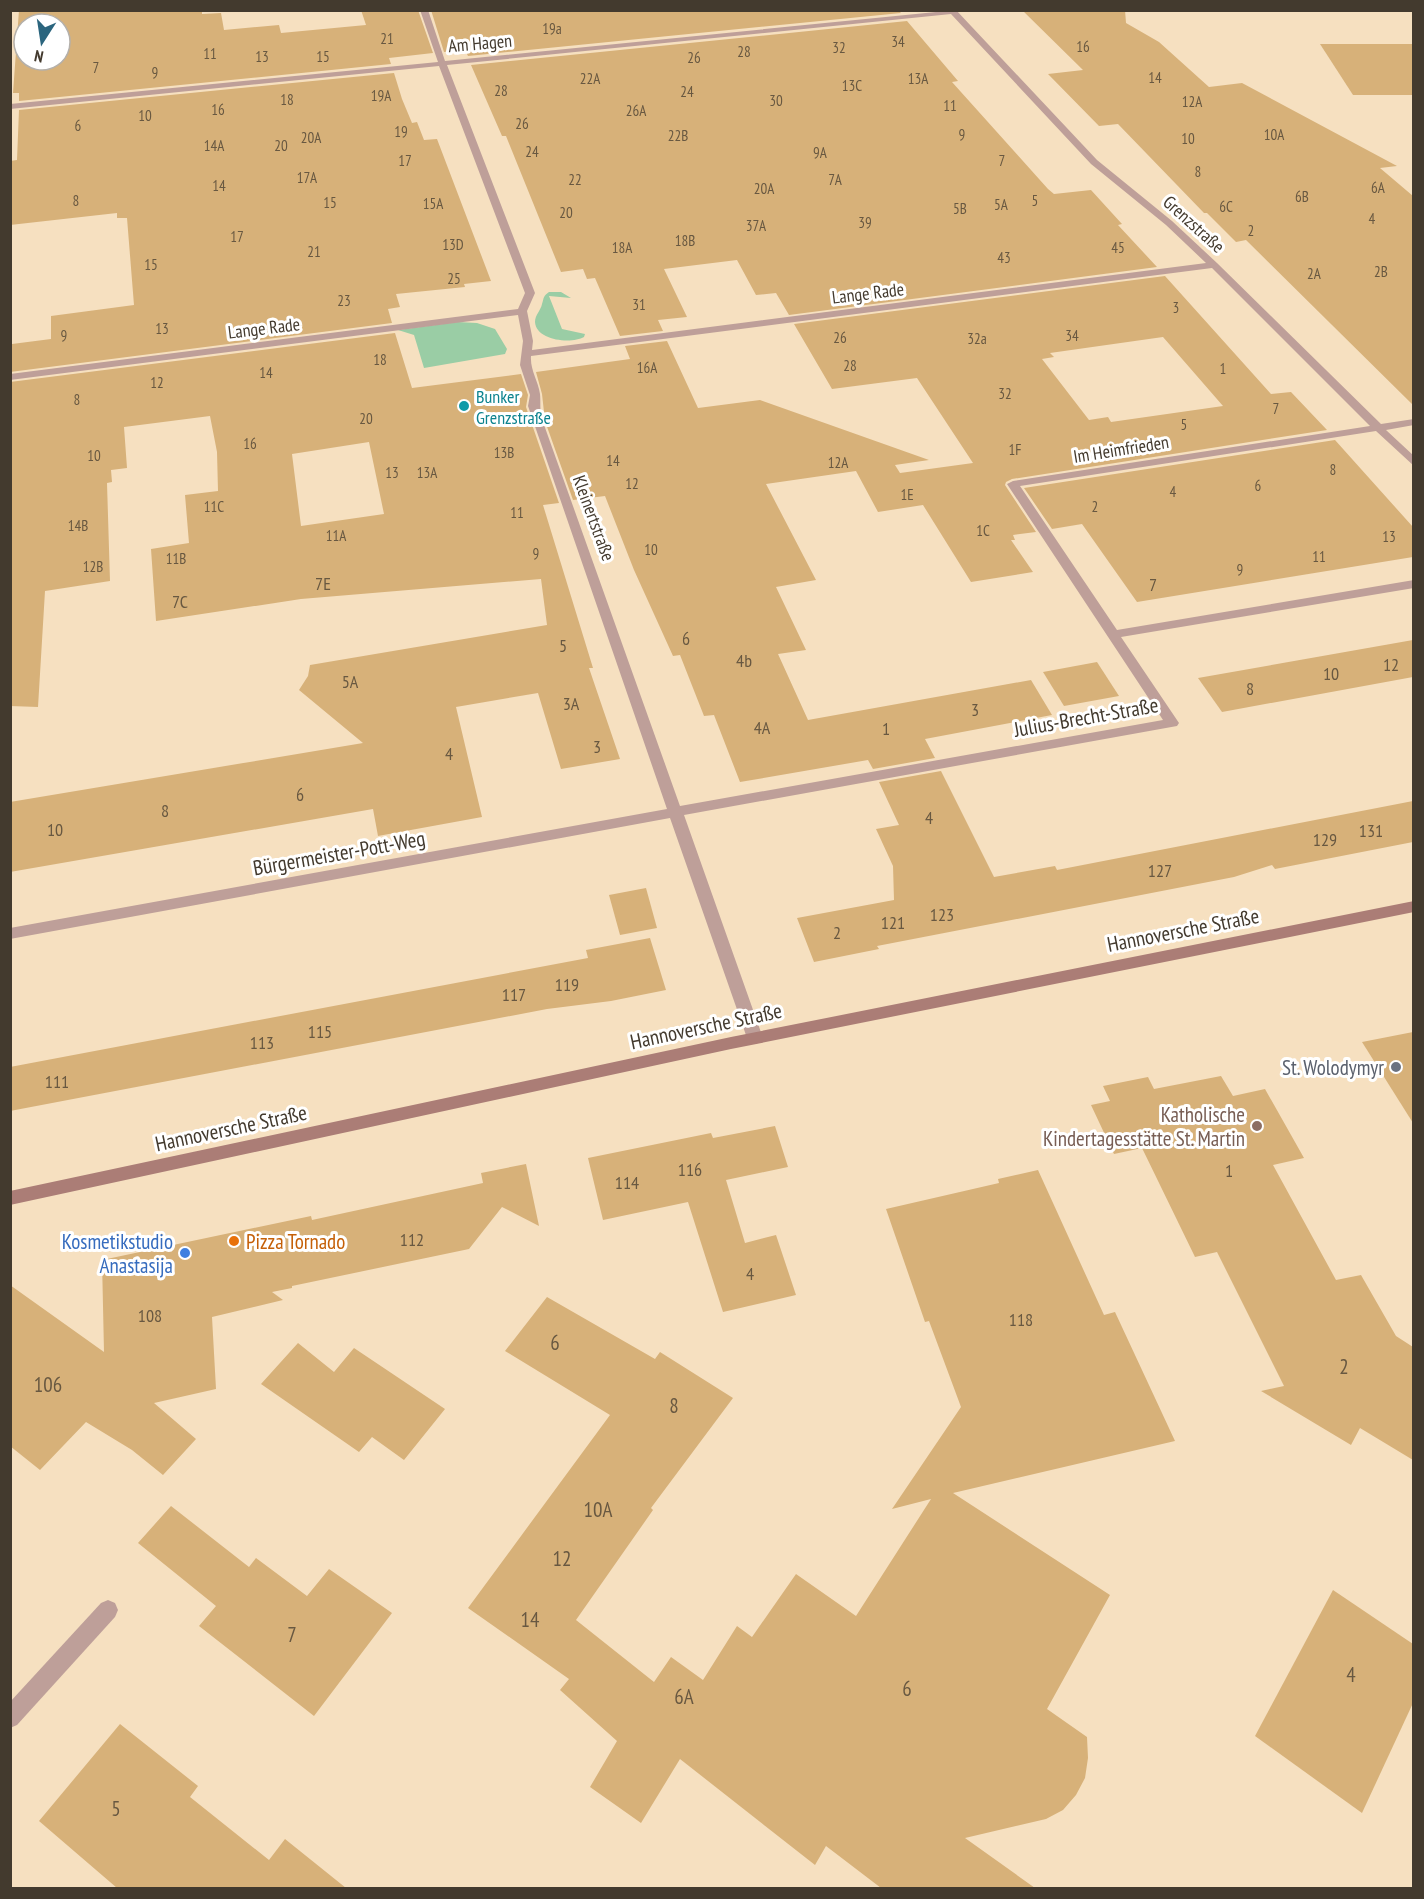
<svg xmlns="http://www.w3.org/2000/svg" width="1424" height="1899" font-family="'PT Sans Narrow',sans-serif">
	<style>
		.green { fill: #9acda5 }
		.building { fill: #d7b179; fill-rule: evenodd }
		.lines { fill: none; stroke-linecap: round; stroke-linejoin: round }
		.street { fill: #be9f99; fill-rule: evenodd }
		.secondary { fill: #ab7d76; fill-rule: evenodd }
		.culture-dot { fill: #0f9aa8; stroke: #fff; stroke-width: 2 }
		.worship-dot { fill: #6b7280; stroke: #fff; stroke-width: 2 }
		.education-dot { fill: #8d6e63; stroke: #fff; stroke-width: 2 }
		.food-dot { fill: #e8710a; stroke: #fff; stroke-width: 2 }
		.shop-dot { fill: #3f7fe0; stroke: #fff; stroke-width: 2 }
		.labels { text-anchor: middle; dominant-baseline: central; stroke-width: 6; stroke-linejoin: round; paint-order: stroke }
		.far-number-label { font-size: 15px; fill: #685841 }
		.far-street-label { font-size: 18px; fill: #433a2e; stroke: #fff }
		.far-culture-label { font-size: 18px; fill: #0d838f; stroke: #fff; text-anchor: start }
		.number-label { font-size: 18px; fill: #685841 }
		.street-label { font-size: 21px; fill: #433a2e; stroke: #fff }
		.worship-label { font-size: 21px; fill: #5b616d; stroke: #fff; text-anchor: end }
		.education-label { font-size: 21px; fill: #785e54; stroke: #fff; text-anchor: end }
		.shop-label { font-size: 21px; fill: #366cbe; stroke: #fff; text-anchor: end }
		.food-label { font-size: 21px; fill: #c56008; stroke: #fff; text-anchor: start }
		.near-number-label { font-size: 21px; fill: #685841 }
	</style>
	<rect width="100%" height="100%" fill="#f6e0c0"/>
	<g class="green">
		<path d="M549 292H561L571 298 549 296 562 329 585 334 584 337C572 344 536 341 535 322 535 315 541 310 542 304 544 298 543 296 549 292Z"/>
		<polygon points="458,322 477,323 495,329 507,349 505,354 424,368 414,335 398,330"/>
	</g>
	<g class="building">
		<path d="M19 10H202V14L221 13 224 30 279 25 281 33 366 25 361 10H418L433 53 389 58 391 64 19 101V93H13ZM24 24H60V60H24Z"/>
		<polygon points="431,10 898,10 901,13 468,56 465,50 444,52"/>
		<polygon points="1022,10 1125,10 1126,23 1159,42 1209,87 1242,83 1397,166 1380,168 1413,196 1413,405 1246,240 1236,242 1207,213 1204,213 1118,124 1099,126 1048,74 1083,70"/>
		<polygon points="907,21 958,81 952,82 1048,189 1054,194 1091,190 1122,224 1118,225 1157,267 789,315 776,293 756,295 737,260 664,269 687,317 658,320 663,331 620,336 595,278 587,279 583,269 561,272 506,136 502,136 471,65"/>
		<polygon points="1320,44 1413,44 1413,95 1353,95"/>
		<polygon points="394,73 402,99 412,123 417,122 424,140 437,139 491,281 464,284 465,287 396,294 400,307 388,309 392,323 10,372 12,344 51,339 51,316 134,305 127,218 117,218 117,213 10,225 10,161 17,160 19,110"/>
		<path d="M1165 276 1271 394 1291 392 1327 430 1012 479 1006 482 1005 485 1036 532 1013 535 1015 540H1011L1033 572 971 582 923 505 878 512 856 471 766 484 816 580 776 587 806 650 778 654 808 720 1031 680 1052 715 925 739 935 758 873 769 868 760 740 782 714 715 704 716 680 655 673 656 634 570 605 496 573 500 545 421 542 394 536 372 630 359 625 346 667 341 698 408 760 400 929 460 895 465 900 473 973 463 917 378 832 389 794 324ZM1163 337 1223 406 1111 422 1108 417 1089 420 1042 359 1054 357 1050 353Z"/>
		<path d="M395 333 412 388 521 374 528 395 526 407 559 503 543 505 593 668H589L620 759 561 769 538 693 456 707 482 817 378 836 373 809 10 872V802L363 743 299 690 308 676 310 665 547 625 541 579 301 599 156 621 151 549 189 543 185 495 218 491 217 452 210 416 124 427 127 468 111 470 112 482 107 483 110 581 45 591 38 707 10 706V382ZM369 442 384 514 301 526 292 454Z"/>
		<polygon points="1335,440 1413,527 1413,557 1137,602 1082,524 1052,529 1024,488"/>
		<polygon points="1413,640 1413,677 1222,712 1198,678"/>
		<polygon points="1097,662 1119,696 1064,706 1043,672"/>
		<polygon points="941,771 994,877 1055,866 1057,870 1413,801 1413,842 1275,869 1272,865 1234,877 877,946 879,949 814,962 797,918 894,900 893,866 876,829 899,825 879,782"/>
		<polygon points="646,888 657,928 620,935 609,895"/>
		<polygon points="650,938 666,990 611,1001 547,1009 10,1111 10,1067 588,958 586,950"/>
		<polygon points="1413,1032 1413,1123 1362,1042"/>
		<polygon points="1221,1076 1233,1096 1265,1089 1304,1158 1273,1165 1336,1280 1361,1275 1396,1336 1413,1347 1413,1460 1360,1428 1351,1445 1261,1391 1284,1386 1217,1252 1195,1257 1142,1148 1114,1154 1091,1105 1110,1101 1103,1086 1148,1077 1154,1089"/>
		<polygon points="775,1126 788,1167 726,1180 745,1243 776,1235 796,1295 723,1312 688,1202 603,1220 588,1158 711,1133 713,1138"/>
		<polygon points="526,1164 539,1226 502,1207 469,1249 292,1286 292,1288 272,1292 283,1300 212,1317 216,1389 154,1403 196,1439 163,1475 132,1450 86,1422 40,1470 10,1446 10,1285 104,1352 102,1260 311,1216 312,1220 483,1183 481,1173"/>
		<polygon points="1038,1170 1104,1315 1115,1312 1175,1441 953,1493 1110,1595 1047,1709 1087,1737 1088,1758 1085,1778 1076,1795 1063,1810 1046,1819 965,1838 1035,1888 881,1888 826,1846 815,1865 680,1759 641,1823 590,1787 617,1741 560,1690 569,1679 468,1608 610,1415 505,1351 547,1297 655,1359 660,1352 733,1398 651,1508 653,1510 576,1620 654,1682 671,1657 703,1680 737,1626 752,1637 796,1574 856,1616 931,1499 892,1509 961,1407 929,1321 925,1322 886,1209 999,1183 998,1179"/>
		<polygon points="298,1343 334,1372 354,1348 445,1409 404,1460 372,1437 359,1452 261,1384"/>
		<polygon points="171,1506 249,1567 256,1558 307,1596 329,1569 392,1613 314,1716 199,1626 216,1606 138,1543"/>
		<polygon points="1333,1590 1413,1644 1413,1703 1362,1813 1255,1736"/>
		<polygon points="120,1724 198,1786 190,1797 269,1860 285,1839 346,1888 117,1888 39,1821"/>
	</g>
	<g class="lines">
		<g class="street">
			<path d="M420 10H428L445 61 956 10 1097 160 1172 221 1217 263 1381 424 1414 419V425L1386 430 1414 456V466L1376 431 1020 486 1117 630 1414 580V588L1121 637 1179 723 1177 726 684 815 763 1038 761 1042 755 1044 749 1042 747 1038 670 818 10 939V928L667 809 528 406 530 395 520 365 523 341 518 315 10 380V374L518 309 525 293 439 66 10 109V104L438 62ZM951 14 1091 164 1166 225 1206 263 532 350 533 341 527 311 535 293 447 65ZM1212 268 1370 426 1013 481 1007 484 1163 720 680 806 543 422C539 409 541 405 540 394 538 380 530 370 531 356Z"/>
			<polygon points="108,1600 115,1603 118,1610 115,1617 17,1725 10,1728 10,1702 101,1603"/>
		</g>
		<polygon class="secondary" points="1414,901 1414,912 731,1049 10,1205 10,1191 731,1037"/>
	</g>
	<circle class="culture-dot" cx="464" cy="406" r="6"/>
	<circle class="worship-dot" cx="1396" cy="1067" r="6"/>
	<circle class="education-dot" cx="1257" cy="1126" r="6"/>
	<circle class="food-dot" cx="234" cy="1241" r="6"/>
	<circle class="shop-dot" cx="185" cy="1253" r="6"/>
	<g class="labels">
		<g class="far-number-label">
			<text x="552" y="28">19a</text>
			<text x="387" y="38">21</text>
			<text x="898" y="41">34</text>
			<text x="1083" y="46">16</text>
			<text x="839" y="47">32</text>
			<text x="744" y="51">28</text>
			<text x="210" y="53">11</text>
			<text x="262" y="56">13</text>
			<text x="323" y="56">15</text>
			<text x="694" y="57">26</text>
			<text x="96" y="67">7</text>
			<text x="155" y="72">9</text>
			<text x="1155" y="77">14</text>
			<text x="590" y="78">22A</text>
			<text x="918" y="78">13A</text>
			<text x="852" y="85">13C</text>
			<text x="501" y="90">28</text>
			<text x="687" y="91">24</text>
			<text x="381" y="95">19A</text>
			<text x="287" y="99">18</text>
			<text x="776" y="100">30</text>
			<text x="1192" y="101">12A</text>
			<text x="950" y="105">11</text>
			<text x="218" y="109">16</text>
			<text x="636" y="110">26A</text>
			<text x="145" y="115">10</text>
			<text x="522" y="123">26</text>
			<text x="78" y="125">6</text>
			<text x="401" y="131">19</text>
			<text x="962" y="134">9</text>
			<text x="1274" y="134">10A</text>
			<text x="678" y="135">22B</text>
			<text x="311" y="137">20A</text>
			<text x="1188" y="138">10</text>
			<text x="214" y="145">14A</text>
			<text x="281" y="145">20</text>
			<text x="532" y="151">24</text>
			<text x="820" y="152">9A</text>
			<text x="405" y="160">17</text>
			<text x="1002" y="160">7</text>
			<text x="1198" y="171">8</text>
			<text x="307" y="177">17A</text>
			<text x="575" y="179">22</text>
			<text x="835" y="179">7A</text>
			<text x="219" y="185">14</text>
			<text x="1378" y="187">6A</text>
			<text x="764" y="188">20A</text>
			<text x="1302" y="196">6B</text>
			<text x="76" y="200">8</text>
			<text x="1035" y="200">5</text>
			<text x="330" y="202">15</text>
			<text x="433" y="203">15A</text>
			<text x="1001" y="204">5A</text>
			<text x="1226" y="206">6C</text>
			<text x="960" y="208">5B</text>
			<text x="566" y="212">20</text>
			<text x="1372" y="218">4</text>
			<text x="865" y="222">39</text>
			<text x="756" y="225">37A</text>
			<text x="1251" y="230">2</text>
			<text x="237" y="236">17</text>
			<text x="685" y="240">18B</text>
			<text x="453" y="244">13D</text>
			<text x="622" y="247">18A</text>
			<text x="1118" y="247">45</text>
			<text x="314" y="251">21</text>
			<text x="1004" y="257">43</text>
			<text x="151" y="264">15</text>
			<text x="1381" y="271">2B</text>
			<text x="1314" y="273">2A</text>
			<text x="454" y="278">25</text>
			<text x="344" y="300">23</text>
			<text x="639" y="304">31</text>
			<text x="1176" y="307">3</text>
			<text x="162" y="328">13</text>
			<text x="64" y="335">9</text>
			<text x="1072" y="335">34</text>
			<text x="840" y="337">26</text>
			<text x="977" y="338">32a</text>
			<text x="380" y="359">18</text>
			<text x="850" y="365">28</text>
			<text x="647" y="367">16A</text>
			<text x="1223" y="368">1</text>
			<text x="266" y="372">14</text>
			<text x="157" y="382">12</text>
			<text x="1005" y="393">32</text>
			<text x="77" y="399">8</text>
			<text x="1276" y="408">7</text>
			<text x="366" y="418">20</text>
			<text x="1184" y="424">5</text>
			<text x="250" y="443">16</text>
			<text x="1015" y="449">1F</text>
			<text x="504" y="452">13B</text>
			<text x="94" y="455">10</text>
			<text x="613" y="460">14</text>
			<text x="838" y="462">12A</text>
			<text x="1333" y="469">8</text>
			<text x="392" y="472">13</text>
			<text x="427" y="472">13A</text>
			<text x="632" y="483">12</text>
			<text x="1258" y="485">6</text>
			<text x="1173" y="491">4</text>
			<text x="907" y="494">1E</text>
			<text x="214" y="506">11C</text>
			<text x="1095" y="506">2</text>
			<text x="517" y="512">11</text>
			<text x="78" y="525">14B</text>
			<text x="983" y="530">1C</text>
			<text x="336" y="535">11A</text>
			<text x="1389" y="536">13</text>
			<text x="651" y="549">10</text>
			<text x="536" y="553">9</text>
			<text x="1319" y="556">11</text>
			<text x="176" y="558">11B</text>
			<text x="93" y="566">12B</text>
			<text x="1240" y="569">9</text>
		</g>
		<g class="far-street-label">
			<text transform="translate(480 43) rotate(-5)">Am Hagen</text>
			<text transform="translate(1194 224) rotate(42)">Grenzstraße</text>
			<text transform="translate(868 293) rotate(-7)">Lange Rade</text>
			<text transform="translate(264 328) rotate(-7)">Lange Rade</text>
			<text transform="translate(1121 449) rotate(-9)">Im Heimfrieden</text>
			<text transform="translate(594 518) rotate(70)">Kleinertstraße</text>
		</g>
		<g class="far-culture-label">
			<text x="476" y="396">Bunker<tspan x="476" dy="21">Grenzstraße</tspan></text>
		</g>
		<g class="number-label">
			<text x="323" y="583">7E</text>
			<text x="1153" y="584">7</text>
			<text x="180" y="601">7C</text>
			<text x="686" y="638">6</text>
			<text x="563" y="645">5</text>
			<text x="744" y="660">4b</text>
			<text x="1391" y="664">12</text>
			<text x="1331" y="673">10</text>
			<text x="350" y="681">5A</text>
			<text x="1250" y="688">8</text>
			<text x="571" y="703">3A</text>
			<text x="975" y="709">3</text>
			<text x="762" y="727">4A</text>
			<text x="886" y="728">1</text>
			<text x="597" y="746">3</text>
			<text x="449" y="753">4</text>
			<text x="300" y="794">6</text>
			<text x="165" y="810">8</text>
			<text x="929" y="817">4</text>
			<text x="55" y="829">10</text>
			<text x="1371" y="830">131</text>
			<text x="1325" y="839">129</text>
			<text x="1160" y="870">127</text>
			<text x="942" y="914">123</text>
			<text x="893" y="922">121</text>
			<text x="837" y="932">2</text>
			<text x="567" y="984">119</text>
			<text x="514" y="994">117</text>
			<text x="320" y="1031">115</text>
			<text x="262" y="1042">113</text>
			<text x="57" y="1081">111</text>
			<text x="690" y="1169">116</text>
			<text x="1229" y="1170">1</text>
			<text x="627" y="1182">114</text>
			<text x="412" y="1239">112</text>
			<text x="750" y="1273">4</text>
			<text x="150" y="1315">108</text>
			<text x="1021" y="1319">118</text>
		</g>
		<g class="street-label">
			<text transform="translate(1086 717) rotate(-10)">Julius-Brecht-Straße</text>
			<text transform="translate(339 853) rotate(-10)">Bürgermeister-Pott-Weg</text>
			<text transform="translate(1183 930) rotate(-11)">Hannoversche Straße</text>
			<text transform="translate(706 1026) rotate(-12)">Hannoversche Straße</text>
			<text transform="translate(231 1128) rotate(-12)">Hannoversche Straße</text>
		</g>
		<g class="worship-label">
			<text x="1384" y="1067">St. Wolodymyr</text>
		</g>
		<g class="education-label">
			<text x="1245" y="1114">Katholische<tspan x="1245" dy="24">Kindertagesstätte St. Martin</tspan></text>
		</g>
		<g class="shop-label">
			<text x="173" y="1241">Kosmetikstudio<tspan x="173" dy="24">Anastasija</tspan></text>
		</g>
		<g class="food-label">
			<text x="246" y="1241">Pizza Tornado</text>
		</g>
		<g class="near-number-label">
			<text x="555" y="1342">6</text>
			<text x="1344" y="1366">2</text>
			<text x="48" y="1384">106</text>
			<text x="674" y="1405">8</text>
			<text x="598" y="1509">10A</text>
			<text x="562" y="1558">12</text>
			<text x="530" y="1619">14</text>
			<text x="292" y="1634">7</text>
			<text x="1351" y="1674">4</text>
			<text x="907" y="1688">6</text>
			<text x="684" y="1696">6A</text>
			<text x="116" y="1808">5</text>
		</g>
	</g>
	<rect width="1424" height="1899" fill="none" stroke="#433a2e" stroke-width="24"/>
	<g transform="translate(42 42) rotate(192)"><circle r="28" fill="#ffffff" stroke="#b4b0ab" stroke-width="1.5"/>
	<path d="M0-4.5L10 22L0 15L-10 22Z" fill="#2b657e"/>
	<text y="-9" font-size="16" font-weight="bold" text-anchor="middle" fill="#433a2e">N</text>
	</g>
</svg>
